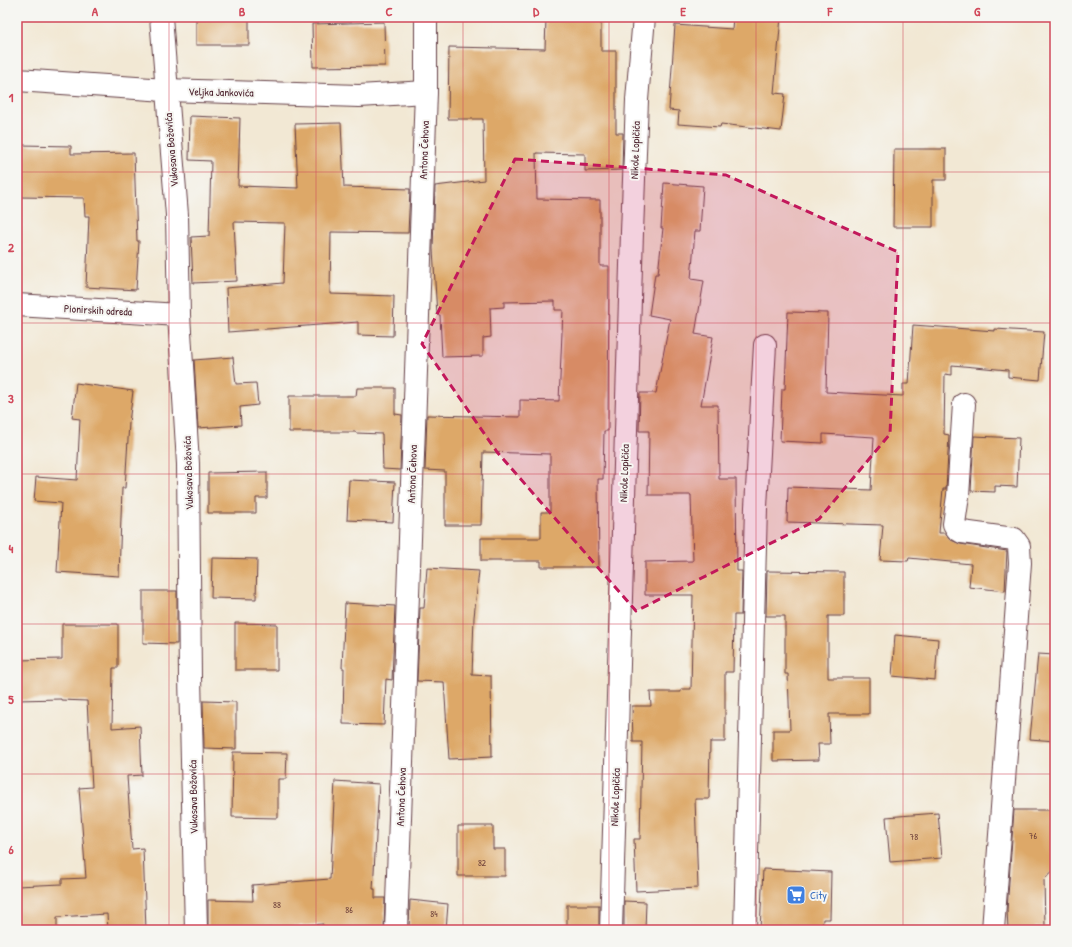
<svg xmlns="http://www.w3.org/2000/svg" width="1072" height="947" font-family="'Patrick Hand',sans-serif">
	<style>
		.building { fill: #dda867 }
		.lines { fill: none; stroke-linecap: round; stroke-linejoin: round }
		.street-casing { stroke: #633d44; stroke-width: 24 }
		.street { stroke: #fff; stroke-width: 22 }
		.marked { fill: #c2185b; fill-opacity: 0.2; stroke: #c2185b; stroke-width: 3; stroke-dasharray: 8 5; stroke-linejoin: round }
		.grid { fill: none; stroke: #d1495b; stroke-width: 1; stroke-opacity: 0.55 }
		.labels { text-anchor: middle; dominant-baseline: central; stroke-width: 4; stroke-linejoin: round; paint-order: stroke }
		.number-label { font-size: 9px; fill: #6f413a }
		.street-label { font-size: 11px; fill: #4a1f2b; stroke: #f6f6f2 }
		.shop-label { font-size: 11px; fill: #366cbe; stroke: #f6f6f2; text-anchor: start }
		.neatline { fill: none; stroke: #d1495b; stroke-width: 1.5 }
		.grid-label { font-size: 13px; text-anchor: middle; font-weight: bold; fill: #d1495b }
	</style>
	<rect width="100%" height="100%" fill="#f6f6f2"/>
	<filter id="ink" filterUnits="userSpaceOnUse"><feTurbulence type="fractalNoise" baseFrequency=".025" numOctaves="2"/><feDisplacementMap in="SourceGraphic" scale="8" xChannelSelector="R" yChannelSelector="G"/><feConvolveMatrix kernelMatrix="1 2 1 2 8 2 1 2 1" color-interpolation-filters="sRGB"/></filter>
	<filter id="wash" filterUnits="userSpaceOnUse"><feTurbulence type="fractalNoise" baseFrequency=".012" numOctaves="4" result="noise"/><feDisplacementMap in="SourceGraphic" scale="16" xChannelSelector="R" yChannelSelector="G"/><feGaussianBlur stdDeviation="0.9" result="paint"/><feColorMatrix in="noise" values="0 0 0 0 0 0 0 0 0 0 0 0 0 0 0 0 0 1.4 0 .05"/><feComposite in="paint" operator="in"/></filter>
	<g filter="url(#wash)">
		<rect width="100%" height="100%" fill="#f2e8d4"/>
		<g id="blocks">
			<g class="building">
				<rect x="196" y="17" width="53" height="28"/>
				<polygon points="733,17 781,17 774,93 785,94 781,131 721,124 720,127 678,124 679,111 669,110 675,25 732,29"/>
				<polygon points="546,18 601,20 601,51 616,51 616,133 623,133 622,170 585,171 585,154 536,153 537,199 600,200 600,266 609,266 608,431 604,431 603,479 598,479 599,567 541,567 541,561 481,561 481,538 541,538 541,512 550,512 550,454 483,452 481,525 445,525 445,471 425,470 427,415 520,417 520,400 559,401 563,310 555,310 555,301 504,302 504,307 490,308 491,337 483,338 483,356 442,357 440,315 437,315 433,249 435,186 484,180 483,119 448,119 449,47 545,49"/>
				<polygon points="384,22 385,66 313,67 312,24"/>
				<polygon points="190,116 240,118 238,186 298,188 295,124 341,123 344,187 410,189 408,233 331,232 330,294 394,296 393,336 358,335 358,322 228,332 226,288 283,283 285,223 234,222 237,281 193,283 191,237 209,236 211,161 189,160"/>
				<polygon points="21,145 71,146 71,154 134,153 137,241 139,241 136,290 86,287 89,216 85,216 84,198 20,197"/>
				<polygon points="894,149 946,149 946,180 933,180 933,227 893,227"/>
				<polygon points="664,183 703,186 700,231 695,231 691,279 704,281 695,334 713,337 701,405 718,405 719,479 736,479 737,571 742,571 741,615 734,615 733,672 725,672 725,742 710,742 709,799 695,799 698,888 636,891 634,839 640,839 642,742 633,742 632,706 651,706 650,692 681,692 681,689 691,689 693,595 645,595 645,562 693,561 691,495 648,495 649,431 639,431 640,393 656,393 670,319 649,315 655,274 658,274 663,228 661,228"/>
				<polygon points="788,312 828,313 826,392 903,396 903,384 909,384 913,325 995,331 995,329 1044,332 1040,380 1008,377 1008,370 952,365 952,375 945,374 944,434 949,435 946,489 943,489 939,533 945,533 951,540 960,544 1007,551 1005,591 969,587 971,564 909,558 908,561 880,560 883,525 787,522 788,487 871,490 874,437 823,434 823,443 780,441 782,389 785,389"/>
				<polygon points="233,357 236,384 256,383 258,405 240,407 241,425 198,428 194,360"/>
				<polygon points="76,383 133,391 129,423 125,488 122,488 119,576 57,572 61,503 34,501 36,477 77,480 80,419 72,418"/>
				<polygon points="357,388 395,388 395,414 402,415 400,470 383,469 382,434 356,433 356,432 289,432 289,396 356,396"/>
				<polygon points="974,436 1019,438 1017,487 995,486 995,492 971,491"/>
				<polygon points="267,472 267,498 256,498 256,513 208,513 208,473"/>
				<polygon points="349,480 395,482 393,522 347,520"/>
				<polygon points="212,558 257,559 256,599 211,598"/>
				<polygon points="427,568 479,571 474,617 472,675 491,676 492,757 449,759 444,682 417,681 420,608 424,608"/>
				<polygon points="767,571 844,572 844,616 828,616 828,678 869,678 869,714 829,714 830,744 818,744 819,760 773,761 773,730 790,730 788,674 785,674 785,616 766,616"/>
				<polygon points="143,591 177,591 177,644 143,643"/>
				<polygon points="345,603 395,606 392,680 386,679 384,725 343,724 344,668 342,668"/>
				<polygon points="235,623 277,624 277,670 235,670"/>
				<polygon points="62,624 118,624 118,668 113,668 112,728 140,726 142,775 127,776 132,849 143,848 146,930 108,930 107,914 57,917 57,930 17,930 17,886 62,884 62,879 86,878 79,788 92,787 87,701 61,700 61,699 17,700 17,660 62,659"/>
				<polygon points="895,635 938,639 935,680 892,676"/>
				<polygon points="1038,654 1055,655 1055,741 1030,739"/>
				<polygon points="203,701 236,702 236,749 204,748"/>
				<polygon points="233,752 287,753 286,779 278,779 278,818 232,817"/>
				<polygon points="335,781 379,784 373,889 375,889 375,898 385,898 384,930 322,930 323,924 248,930 208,930 208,900 253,901 252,885 330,879"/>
				<polygon points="1014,810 1055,810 1055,869 1044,879 1045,927 1036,927 1034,930 1008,930 1007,910"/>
				<polygon points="938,813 942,858 890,862 886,817"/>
				<polygon points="458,826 493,826 493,849 505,849 505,876 458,876"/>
				<polygon points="763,869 831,872 830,919 823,919 822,930 760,930"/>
				<polygon points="410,900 448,904 446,930 409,930"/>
				<polygon points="624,901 646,902 645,930 624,930"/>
				<rect x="567" y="905" width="32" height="25"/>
			</g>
		</g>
	</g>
	<g filter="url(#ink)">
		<use href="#blocks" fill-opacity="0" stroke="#633d44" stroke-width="1"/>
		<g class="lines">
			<defs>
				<g id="street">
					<polyline points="161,17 177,215 179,315 188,464 190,677 196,930"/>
					<polyline points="17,80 166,90 359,96 426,92"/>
					<polyline points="17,305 179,315"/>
					<polyline points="964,404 958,496 954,524 957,529 962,532 1014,539 1019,546 1020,563 993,930"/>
					<polyline points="396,930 426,92 426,17"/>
					<polyline points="611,930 632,232 637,100 644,17"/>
					<polyline points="745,930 756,507 765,345"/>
				</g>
			</defs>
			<use href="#street" class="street-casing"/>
			<use href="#street" class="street"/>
		</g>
	</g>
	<path class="marked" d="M515 159 726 175 898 252 890 434 819 519 636 611 497 452 422 344Z"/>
	<path class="grid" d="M169 17V930M316 17V930M463 17V930M609 17V930M756 17V930M903 17V930M17 172H1055M17 323H1055M17 474H1055M17 624H1055M17 774H1055"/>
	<defs>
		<symbol id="supermarket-square" viewBox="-11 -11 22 22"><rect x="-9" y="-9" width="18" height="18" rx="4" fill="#3f7fe0" stroke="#f6f6f2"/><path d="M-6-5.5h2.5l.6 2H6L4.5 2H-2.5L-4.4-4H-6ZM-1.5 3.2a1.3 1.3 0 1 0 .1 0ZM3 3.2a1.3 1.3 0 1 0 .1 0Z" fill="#fff"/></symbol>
	</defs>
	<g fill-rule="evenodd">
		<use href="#supermarket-square" x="785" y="884" width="22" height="22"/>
	</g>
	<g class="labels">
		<g class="number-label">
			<text x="1033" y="836">76</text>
			<text x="914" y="837">78</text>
			<text x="482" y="863">82</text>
			<text x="277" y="905">88</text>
			<text x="349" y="910">86</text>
			<text x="434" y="914">84</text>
		</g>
		<g class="street-label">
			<text transform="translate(221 92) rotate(1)">Veljka Jankovića</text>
			<text transform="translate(171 150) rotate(-95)">Vukosava Božovića</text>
			<text transform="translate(424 150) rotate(-88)">Antona Čehova</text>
			<text transform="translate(635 150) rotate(-88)">Nikole Lopičića</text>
			<text transform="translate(98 310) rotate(3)">Pionirskih odreda</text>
			<text transform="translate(188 473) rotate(-92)">Vukosava Božovića</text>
			<text transform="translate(624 473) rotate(-88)">Nikole Lopičića</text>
			<text transform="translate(412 474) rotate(-88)">Antona Čehova</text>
			<text transform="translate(193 797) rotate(-91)">Vukosava Božovića</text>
			<text transform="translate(401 797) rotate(-88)">Antona Čehova</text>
			<text transform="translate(615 797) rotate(-88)">Nikole Lopičića</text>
		</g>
		<g class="shop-label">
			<text x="810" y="895">City</text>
		</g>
	</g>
	<rect width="1072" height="947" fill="none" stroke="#f6f6f2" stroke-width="44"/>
	<rect x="22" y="22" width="1028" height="903" class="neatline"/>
	<g class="grid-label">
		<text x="95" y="16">A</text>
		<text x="242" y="16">B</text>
		<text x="389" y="16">C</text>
		<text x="536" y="16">D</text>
		<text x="683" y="16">E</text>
		<text x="830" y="16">F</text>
		<text x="977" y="16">G</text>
		<text x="11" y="102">1</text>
		<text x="11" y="252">2</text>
		<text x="11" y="403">3</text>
		<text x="11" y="553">4</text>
		<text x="11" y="704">5</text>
		<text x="11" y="854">6</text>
	</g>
</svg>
